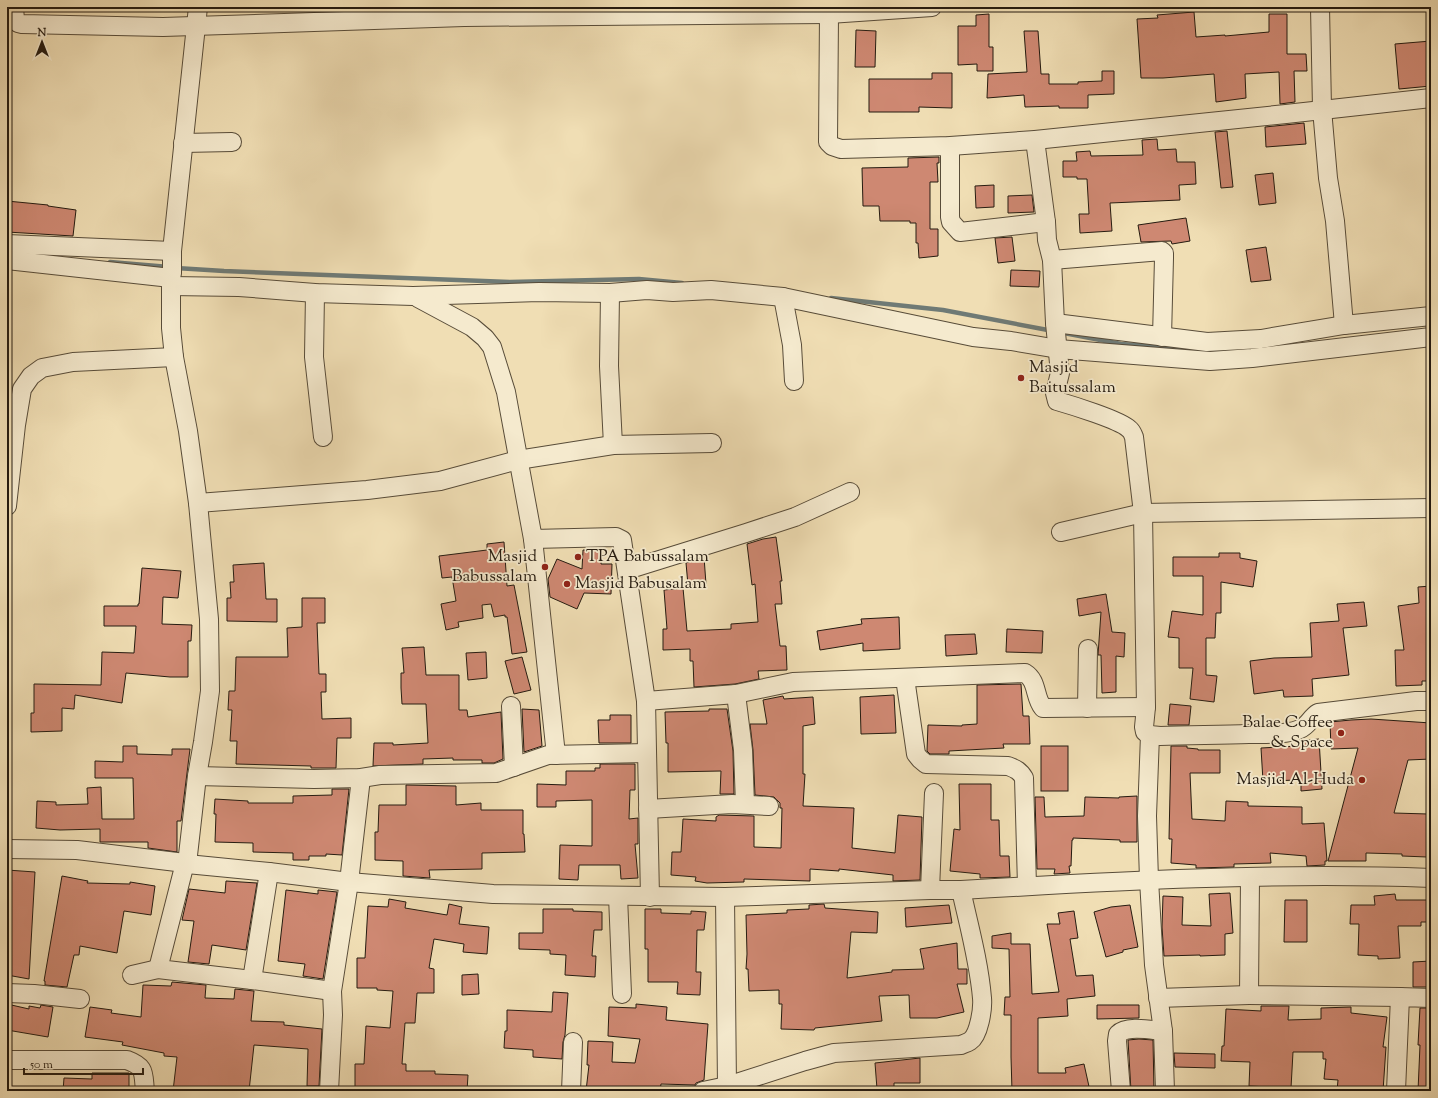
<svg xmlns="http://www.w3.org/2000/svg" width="1438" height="1098" font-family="'Sorts Mill Goudy',serif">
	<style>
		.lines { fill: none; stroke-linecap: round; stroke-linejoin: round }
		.stream { stroke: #6f7a75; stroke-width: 4.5 }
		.building { fill: #ce8872; stroke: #251b10 }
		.minor-casing { stroke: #584c39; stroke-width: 20 }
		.minor { stroke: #f5eace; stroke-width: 18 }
		.poi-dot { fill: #8f2418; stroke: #f5eace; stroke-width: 1.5 }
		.labels { text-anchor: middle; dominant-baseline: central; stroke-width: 3.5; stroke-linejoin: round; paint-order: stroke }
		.poi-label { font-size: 17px; fill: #251b10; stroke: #f5eace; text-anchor: start }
	</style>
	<rect width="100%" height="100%" fill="#f0deb4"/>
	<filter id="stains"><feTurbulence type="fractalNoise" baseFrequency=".005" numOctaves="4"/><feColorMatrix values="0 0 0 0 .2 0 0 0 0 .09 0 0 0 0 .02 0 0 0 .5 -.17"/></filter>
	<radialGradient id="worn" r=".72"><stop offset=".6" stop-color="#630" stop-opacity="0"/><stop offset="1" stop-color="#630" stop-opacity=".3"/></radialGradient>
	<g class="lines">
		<g class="stream">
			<polyline points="110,262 169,267"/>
			<polyline points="176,268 224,271 510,282 639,279 682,283"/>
			<polyline points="831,298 943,310 1053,331"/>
			<polyline points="1064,333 1121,344 1195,349"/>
			<polyline points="1233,349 1255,349"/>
		</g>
	</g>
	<g class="building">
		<polygon points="1194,12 1196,37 1225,35 1225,36 1269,32 1269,14 1287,14 1287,54 1306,54 1307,71 1294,71 1295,102 1280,104 1279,72 1245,74 1246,98 1216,102 1214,74 1163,78 1141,78 1137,19 1158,18 1157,15"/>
		<polygon points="989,14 989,47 993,47 993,71 977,71 977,64 958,65 958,26 976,26 976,15"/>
		<polygon points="856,30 876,31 875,67 855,67"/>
		<polygon points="1024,31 1038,31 1041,74 1049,74 1049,84 1078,84 1078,82 1102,81 1102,71 1114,71 1114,94 1088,95 1088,108 1059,108 1059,106 1025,107 1024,95 987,98 988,74 1027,72"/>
		<polygon points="1431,41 1431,86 1399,89 1395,44"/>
		<polygon points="932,73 952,73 952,108 919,107 919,112 869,112 869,79 932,79"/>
		<polygon points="1304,123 1306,144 1266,147 1265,127"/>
		<polygon points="1227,131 1233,187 1221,188 1215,132"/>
		<polygon points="1157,139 1158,150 1176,149 1177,162 1195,162 1196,184 1179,185 1180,200 1110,203 1112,231 1080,233 1079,214 1089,214 1087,179 1077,179 1077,177 1063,177 1063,161 1077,161 1076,152 1090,151 1091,156 1143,155 1142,140"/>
		<polygon points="939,157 939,163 937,163 938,182 930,182 930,229 938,229 938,256 919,258 918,243 916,243 916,223 910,223 910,221 880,221 879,206 863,206 862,168 908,167 908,158"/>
		<polygon points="1273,173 1276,203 1259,205 1255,175"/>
		<polygon points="994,185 994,207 976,208 975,186"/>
		<polygon points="1032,195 1034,212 1008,213 1008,196"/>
		<polygon points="7,201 48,205 48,206 76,210 73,236 7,232"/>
		<polygon points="1186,218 1190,241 1172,244 1171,241 1141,242 1138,225"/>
		<polygon points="1012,237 1015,261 998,263 995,238"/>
		<polygon points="1266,247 1271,280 1251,282 1246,250"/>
		<polygon points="1011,270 1040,271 1039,287 1010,286"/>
		<polygon points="776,537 782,581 780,581 782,604 775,604 780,646 786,646 787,670 758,671 759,679 735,684 694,687 693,661 690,661 690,649 663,650 663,629 667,629 664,590 683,588 687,631 731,629 731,624 758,622 755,584 752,585 747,544 763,539"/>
		<polygon points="504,542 507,586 514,585 527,652 512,654 507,617 505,617 505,615 494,617 491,604 482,605 483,618 458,622 459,627 446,630 441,604 456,601 452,577 442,578 439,556 487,550 487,544"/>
		<polygon points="583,550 602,551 601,564 612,564 611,594 584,593 577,609 550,597 548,579 557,559 582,569"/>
		<polygon points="1219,553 1240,553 1240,558 1257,561 1253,587 1221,582 1221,613 1216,613 1215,638 1206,638 1206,675 1217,676 1214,702 1190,699 1193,668 1179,668 1179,638 1168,637 1172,611 1203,615 1203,576 1173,576 1173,557 1219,557"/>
		<polygon points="704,557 706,584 688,585 686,563"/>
		<polygon points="264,563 266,599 277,599 277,622 227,621 227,598 231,598 230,582 234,582 233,565"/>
		<polygon points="142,568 181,571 178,598 163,597 162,624 192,625 191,641 188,641 188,677 170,677 126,673 122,703 75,695 74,709 62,708 62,731 31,732 31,713 34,713 34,684 101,685 102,652 134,653 136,626 104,626 104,606 138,606 138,604 139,604"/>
		<polygon points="1431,586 1431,681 1422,681 1422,685 1396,686 1395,650 1404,650 1398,606 1419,603 1418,587"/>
		<polygon points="1106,594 1112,632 1125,633 1124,657 1116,656 1116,692 1102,693 1101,655 1098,655 1101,612 1079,616 1077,599"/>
		<polygon points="302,598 325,598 325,623 317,623 319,674 326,674 326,692 321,692 322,719 351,718 351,738 337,738 336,768 311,768 311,766 236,764 237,741 230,741 232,710 228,710 229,691 235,691 236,657 288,657 287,628 302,627"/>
		<polygon points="1364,602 1367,626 1343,628 1349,675 1312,679 1313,696 1284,697 1283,690 1254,694 1250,661 1274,658 1312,657 1310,623 1339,621 1337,604"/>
		<polygon points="899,617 900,649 863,651 863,643 820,650 817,631 862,624 861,619"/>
		<polygon points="1007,629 1043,631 1042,653 1006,652"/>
		<polygon points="975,634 977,654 946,656 945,635"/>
		<polygon points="424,647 426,675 459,675 459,710 467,710 468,717 501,712 503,759 494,763 482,763 482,760 453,760 453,758 423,759 423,764 373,766 374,743 393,743 393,745 428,743 426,704 402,704 401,688 401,673 404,673 402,648"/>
		<polygon points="486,652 487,678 468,680 466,653"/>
		<polygon points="522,657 531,690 514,694 505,661"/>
		<polygon points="1021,684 1023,716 1029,716 1030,744 1003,744 1004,748 949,751 949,754 930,754 927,751 928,725 962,726 962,725 977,724 977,685"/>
		<polygon points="894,695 896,733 861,734 860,697"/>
		<polygon points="783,696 784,699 813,697 815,724 803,726 803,774 805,774 803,806 854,808 852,848 895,853 898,815 922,817 920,880 893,881 893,875 839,869 839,871 810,869 810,881 744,879 744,882 707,883 695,881 696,877 671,875 672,852 681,852 683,819 716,821 716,817 719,815 754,816 754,847 781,848 782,808 780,808 780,803 774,797 755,795 753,750 750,724 767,724 763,700"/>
		<polygon points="1170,704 1191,706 1189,725 1168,725"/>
		<polygon points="522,709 539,710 542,746 524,752"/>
		<polygon points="709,709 727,709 733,751 734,794 720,794 721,771 668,772 668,743 666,743 665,712 709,711"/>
		<polygon points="610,715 631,715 631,743 599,743 598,720 610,720"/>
		<polygon points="1371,719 1431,723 1431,759 1408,760 1394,813 1428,814 1427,857 1402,856 1402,854 1366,853 1366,861 1328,861 1358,748 1331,749 1330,722 1351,720"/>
		<polygon points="1319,739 1322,789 1301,791 1301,780 1263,781 1261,748 1298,746 1298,741"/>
		<polygon points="123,746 137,746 137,754 172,755 172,749 190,749 181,821 177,821 177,852 148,848 148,842 100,842 100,829 60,830 36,828 37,801 56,802 56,805 88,804 87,788 101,787 102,819 134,819 133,778 95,778 95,761 123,762"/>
		<rect x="1041" y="746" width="27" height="45"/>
		<polygon points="1171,746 1187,746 1187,748 1198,749 1198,750 1220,750 1220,773 1190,773 1192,819 1225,821 1226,801 1248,802 1248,806 1302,807 1302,824 1324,823 1327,861 1325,861 1325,865 1307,866 1306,856 1270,853 1271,863 1234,864 1234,867 1196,868 1196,865 1171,863 1172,839 1169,839"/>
		<polygon points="600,764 635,764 635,790 630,790 629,819 638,818 638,844 635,844 638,878 621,879 620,865 579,865 578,880 559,879 560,845 592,846 592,800 556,801 556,807 537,807 537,784 566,785 566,771 595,771 595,768 600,768"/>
		<polygon points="959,784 991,784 991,820 999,820 1000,856 1009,856 1010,877 980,878 980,874 950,871 954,829 960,830"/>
		<polygon points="406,785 456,786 456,805 481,803 481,810 523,810 523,834 524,834 525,852 482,853 482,869 429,870 430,878 403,876 403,861 375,860 375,832 378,832 379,805 406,805"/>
		<polygon points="332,789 349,789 342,855 326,854 326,856 309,856 309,860 293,860 293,853 253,852 253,843 215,842 216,814 214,814 215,799 248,801 248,803 293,803 293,796 332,795"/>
		<polygon points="1137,796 1137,842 1120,842 1120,840 1073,838 1073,840 1072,840 1071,866 1069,866 1070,873 1054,874 1055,869 1037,869 1035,797 1044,797 1045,817 1084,816 1085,797 1119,798 1119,797"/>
		<polygon points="7,870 35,872 29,979 7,975"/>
		<polygon points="62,876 88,881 87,883 130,884 130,882 155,886 151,915 124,911 117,953 80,946 79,955 74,955 67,987 45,985 45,981 44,981"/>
		<polygon points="226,881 257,883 246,950 212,945 209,964 188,962 194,921 182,920 189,889 225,893"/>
		<polygon points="286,890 318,894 318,890 337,892 323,979 303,976 305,964 278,961"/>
		<polygon points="1230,893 1233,933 1225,934 1225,955 1200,956 1200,955 1164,956 1162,927 1163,896 1183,897 1182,925 1211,926 1209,894"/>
		<polygon points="1395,894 1396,900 1431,900 1431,922 1421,922 1421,926 1398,926 1400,958 1378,959 1378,956 1358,955 1359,924 1350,924 1351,905 1375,905 1374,896"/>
		<polygon points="389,899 406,902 405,908 447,915 449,904 462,907 459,924 489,927 487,954 463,952 464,944 434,939 429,968 434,969 434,993 417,993 415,1023 405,1023 402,1064 406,1064 406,1071 435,1071 435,1074 468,1075 467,1091 376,1091 376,1090 355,1089 355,1064 364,1064 366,1026 390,1028 393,991 377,990 377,988 357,988 357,958 365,958 368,906 388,907"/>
		<polygon points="1285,900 1307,900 1307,942 1284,942"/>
		<polygon points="824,904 825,908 878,912 877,933 851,932 847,978 892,972 892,970 924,969 920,949 957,943 958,969 967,969 967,984 957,984 964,1012 937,1018 910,1018 909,995 879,996 882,1021 815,1028 814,1030 781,1029 782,1004 779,1004 779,990 749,991 748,969 746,969 747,954 746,915 787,913 787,910 809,909 809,905"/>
		<polygon points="949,905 952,923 906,927 905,908"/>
		<polygon points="1130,905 1138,947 1123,950 1123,952 1106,957 1094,912 1111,907"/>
		<polygon points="543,909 573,909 573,911 602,912 602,930 594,930 592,956 596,956 595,977 565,975 566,955 550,954 550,950 519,949 519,933 543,933"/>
		<polygon points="645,909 661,909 661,913 691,914 691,911 706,912 704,930 697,930 696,972 701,972 700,995 677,994 678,982 648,982 648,949 645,949"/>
		<polygon points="1074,911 1078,938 1070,939 1076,976 1093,975 1095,996 1067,999 1068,1016 1038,1018 1038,1073 1066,1073 1065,1068 1084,1064 1090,1091 1012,1091 1011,1057 1011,1015 1004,1015 1005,997 1010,997 1009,949 992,948 992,936 1011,933 1011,944 1030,944 1032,994 1059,992 1047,924 1060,924 1058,913"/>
		<polygon points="1431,961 1431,987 1413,987 1413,962"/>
		<polygon points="478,974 479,994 462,995 462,975"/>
		<polygon points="172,982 206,985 205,998 234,999 235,989 254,991 251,1021 284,1022 284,1025 322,1029 319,1086 307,1086 308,1049 254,1045 249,1091 173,1091 177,1057 164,1056 164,1053 122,1045 123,1042 85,1037 90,1007 112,1010 111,1013 141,1017 143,985 171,986"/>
		<polygon points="553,992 568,993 565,1035 563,1042 562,1059 533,1057 533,1050 504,1048 505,1031 507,1031 507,1010 552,1012"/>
		<polygon points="7,1004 29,1009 29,1006 40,1008 41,1005 53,1007 48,1037 7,1030"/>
		<polygon points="636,1004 667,1007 666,1020 708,1024 704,1080 696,1083 695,1085 661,1084 660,1091 586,1091 589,1065 587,1065 588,1041 613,1042 612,1062 635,1063 640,1039 608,1036 609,1007 636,1008"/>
		<polygon points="1097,1005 1139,1005 1139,1018 1097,1019"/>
		<polygon points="1261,1006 1289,1006 1288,1020 1321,1019 1321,1008 1351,1007 1351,1013 1387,1017 1383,1047 1386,1047 1383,1091 1337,1091 1338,1080 1324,1079 1326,1059 1323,1059 1323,1052 1293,1052 1291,1088 1249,1086 1250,1062 1221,1061 1222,1046 1224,1046 1226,1009 1261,1011"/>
		<polygon points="1420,1008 1431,1008 1431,1091 1418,1091 1420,1045 1418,1045"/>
		<polygon points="1139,1039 1153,1040 1154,1091 1131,1091 1128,1040"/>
		<polygon points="1174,1053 1215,1054 1215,1068 1175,1067"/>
		<polygon points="920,1058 920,1083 894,1083 894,1087 877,1089 875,1063"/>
		<polygon points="92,1073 129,1073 129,1091 63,1091 64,1078 92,1079"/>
	</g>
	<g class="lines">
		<defs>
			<g id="minor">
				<polyline points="14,7 15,20 18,23 22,24 163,27 464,17 829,14 932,7"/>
				<polyline points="1320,7 1322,109 1328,178 1335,221 1344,325"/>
				<polyline points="829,14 828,142 832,146 841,149 950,146 1035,140 1286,114 1431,98"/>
				<path d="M1035 140 1046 222 1047 240 1052 260 1055 323 1060 373 1055 393 1057 401C1071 405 1120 420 1129 429 1132 431 1133 435 1134 437L1143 513 1146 707 1144 727 1145 732 1150 735 1160 736C1190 735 1219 735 1249 734 1263 734 1287 735 1300 729 1308 726 1311 717 1318 713L1416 701H1431"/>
				<polyline points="183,143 232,142"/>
				<polyline points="950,146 950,217 951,222 960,232 1046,222"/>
				<polyline points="7,244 172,251"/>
				<polyline points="7,260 171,278"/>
				<polyline points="1052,260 1162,251 1164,253 1164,258 1162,337"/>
				<polyline points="171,286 239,287 315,293 413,296 539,292 610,293 647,290 673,292 711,290 783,297 973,337 1011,341 1058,349 1210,361 1252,358 1431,337"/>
				<polyline points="315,293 314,357 323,437"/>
				<polyline points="610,293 609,366 613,445"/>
				<polyline points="783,297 792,345 794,381"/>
				<polyline points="418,298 472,327 485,338 492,347 506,392 533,539 616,537 622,540 646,701 650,897"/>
				<polyline points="1055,323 1207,342 1261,339 1344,325 1431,316"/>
				<polyline points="198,503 367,490 440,481 518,460 613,445 712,443"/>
				<polyline points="7,506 16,425 22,389 31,376 42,368 73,362 174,357"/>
				<polyline points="1061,532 1143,513 1431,508"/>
				<polyline points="533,539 556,755"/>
				<polyline points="627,570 746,533 795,517 850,492"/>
				<path d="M905 678 916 754 920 759 926 764 1008 766C1016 769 1020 771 1024 778L1027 886"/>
				<polyline points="736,694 743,750 745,804"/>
				<path d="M646 701 736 694 793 682 1025 673C1038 681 1034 697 1043 708L1146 707"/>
				<polyline points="511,706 514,767"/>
				<polyline points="1087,708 1088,649"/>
				<polyline points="1150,735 1147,816 1149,880 1154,965 1163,1031 1165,1091"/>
				<polyline points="197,776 314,779 361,778 380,775 496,773 548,755 647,753"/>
				<polyline points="648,809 732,804 769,806"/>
				<path d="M7 849 77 850 185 863 187 864 269 872 349 882 493 894 725 897 930 890H961C1117 881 1274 872 1431 878"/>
				<polyline points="185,863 158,969 252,980 332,991"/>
				<polyline points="187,864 197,776 203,742 210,691 209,619 198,503 188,431 174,357 171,328 171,278 172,273 172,251 198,7"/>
				<polyline points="1250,878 1249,995 1400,997"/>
				<polyline points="930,890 934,793"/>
				<polyline points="618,896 622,994"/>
				<polyline points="725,897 727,1086"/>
				<polyline points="132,975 158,969"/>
				<polyline points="252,980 269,872"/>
				<polyline points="7,993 34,994 80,999"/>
				<polyline points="1158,998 1249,995"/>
				<path d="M7 1060H127C146 1067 143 1073 145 1091"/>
				<polyline points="329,1091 333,1015 332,991 349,882 361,778"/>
				<polyline points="571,1091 573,1042"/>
				<path d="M703 1091 727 1086 805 1061 834 1053 961 1045C963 1044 967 1043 970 1041 979 1035 983 1009 982 998 979 962 969 926 961 890"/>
				<path d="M1121 1091 1117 1041 1118 1034C1127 1025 1151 1030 1163 1031"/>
				<polyline points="1396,1091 1400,997 1431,998"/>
			</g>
		</defs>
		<use href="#minor" class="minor-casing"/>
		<use href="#minor" class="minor"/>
	</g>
	<g class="poi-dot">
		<circle cx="1021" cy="378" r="4"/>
		<circle cx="578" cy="557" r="4"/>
		<circle cx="545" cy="567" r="4"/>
		<circle cx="567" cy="584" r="4"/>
		<circle cx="1341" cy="733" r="4"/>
		<circle cx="1362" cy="780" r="4"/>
	</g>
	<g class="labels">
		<g class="poi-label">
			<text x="1029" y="368">Masjid<tspan x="1029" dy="20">Baitussalam</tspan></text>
			<text x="537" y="557" text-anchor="end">Masjid<tspan x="537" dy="20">Babussalam</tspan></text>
			<text x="586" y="557">TPA Babussalam</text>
			<text x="575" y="584">Masjid Babusalam</text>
			<text x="1333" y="723" text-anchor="end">Balae Coffee<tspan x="1333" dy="20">&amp; Space</tspan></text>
			<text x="1354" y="780" text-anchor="end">Masjid Al-Huda</text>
		</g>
	</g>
	<rect width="1438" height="1098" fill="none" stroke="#f0deb4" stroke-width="24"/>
	<rect x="8" y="8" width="1422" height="1082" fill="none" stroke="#251b10" stroke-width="2"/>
	<rect x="12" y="12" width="1414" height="1074" fill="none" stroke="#251b10"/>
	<g transform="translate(42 42)" stroke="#f5eace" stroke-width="3" paint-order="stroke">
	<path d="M0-3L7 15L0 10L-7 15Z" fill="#251b10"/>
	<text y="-6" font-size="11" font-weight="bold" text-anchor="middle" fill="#251b10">N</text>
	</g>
	<path d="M24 1068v6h119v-6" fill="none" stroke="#251b10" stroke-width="2"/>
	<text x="30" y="1068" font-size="12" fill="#251b10" stroke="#f5eace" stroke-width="3" paint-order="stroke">50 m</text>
	<rect width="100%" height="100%" filter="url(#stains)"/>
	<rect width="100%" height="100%" fill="url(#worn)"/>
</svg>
